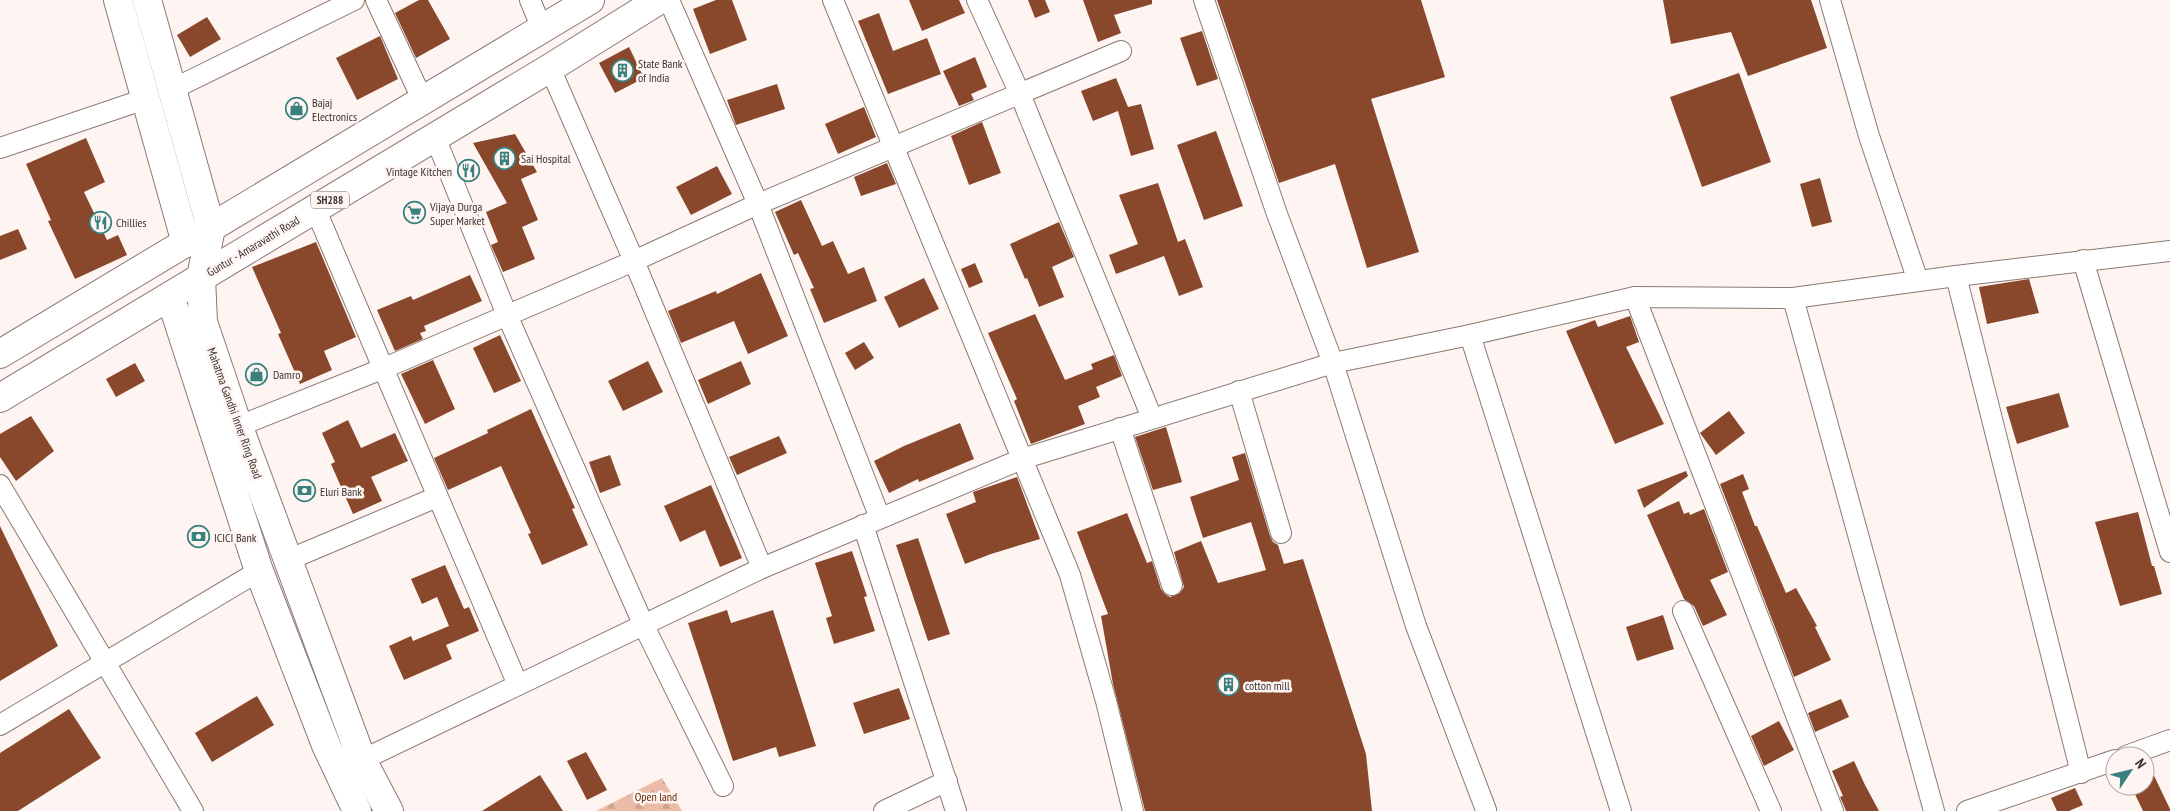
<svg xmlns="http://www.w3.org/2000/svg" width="2170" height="811" font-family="'PT Sans Narrow',sans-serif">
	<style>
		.forest { fill: url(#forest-firs) }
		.building { fill: #89482c }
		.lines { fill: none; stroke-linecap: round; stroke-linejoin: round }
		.street-casing { stroke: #8c7972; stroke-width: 22 }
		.primary-casing { stroke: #8c7972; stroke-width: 30 }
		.street { stroke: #fff; stroke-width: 20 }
		.primary { stroke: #fff; stroke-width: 28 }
		.labels { text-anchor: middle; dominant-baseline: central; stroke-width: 5; stroke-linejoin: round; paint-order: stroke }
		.shield { fill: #fef5f2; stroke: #756c69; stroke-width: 1 }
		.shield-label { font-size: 11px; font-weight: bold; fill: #3a322e }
		.poi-label { font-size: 12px; fill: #3a322e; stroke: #fef5f2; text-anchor: start }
		.street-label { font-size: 12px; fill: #3a322e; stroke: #fef5f2 }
		.park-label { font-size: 12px; fill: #662604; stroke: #fef5f2 }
	</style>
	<defs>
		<pattern id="forest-firs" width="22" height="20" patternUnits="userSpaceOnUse" patternTransform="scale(1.25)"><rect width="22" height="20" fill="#edbca8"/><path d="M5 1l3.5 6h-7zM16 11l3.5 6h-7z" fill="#cca291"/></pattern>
	</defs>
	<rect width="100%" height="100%" fill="#fef5f2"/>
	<polygon class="forest" points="662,778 682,811 596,811"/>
	<g class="building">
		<polygon points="419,0 428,0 450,39 416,58 395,13"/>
		<polygon points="716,0 732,0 747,40 710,54 693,9"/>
		<polygon points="909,0 959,0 965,13 922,31"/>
		<polygon points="1028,0 1045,0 1050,12 1035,18"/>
		<polygon points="1083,0 1152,0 1152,4 1114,15 1121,33 1098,42"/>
		<polygon points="1217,0 1421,0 1445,77 1371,99 1419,252 1367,268 1335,164 1279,183"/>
		<polygon points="1663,0 1811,0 1827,48 1748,76 1731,32 1671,44"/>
		<polygon points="879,13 893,51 927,38 941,74 888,94 858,21"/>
		<polygon points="207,17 221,39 190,57 177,35"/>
		<polygon points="1202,31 1218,79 1197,86 1180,38"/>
		<polygon points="380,36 398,79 357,100 336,58"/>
		<polygon points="629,47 644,78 615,93 599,63"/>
		<polygon points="975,57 987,87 971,94 974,100 959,106 943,71"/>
		<polygon points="1739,73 1771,162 1702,187 1670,97"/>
		<polygon points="1116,78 1128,107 1141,104 1154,149 1131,156 1118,111 1093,121 1081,91"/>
		<polygon points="777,84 785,109 736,125 727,100"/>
		<polygon points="864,107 876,137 838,154 825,124"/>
		<polygon points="982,122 1001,173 969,185 951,136"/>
		<polygon points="1216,131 1243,206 1204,220 1177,145"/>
		<polygon points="515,134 537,172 521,179 538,220 522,227 535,259 503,272 491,245 498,242 486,212 507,203 473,143"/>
		<polygon points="86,138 105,182 84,192 107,240 118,235 127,255 75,279 48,221 51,220 26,164"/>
		<polygon points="887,163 896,184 861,196 854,177"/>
		<polygon points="717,166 732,194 691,215 676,187"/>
		<polygon points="1820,178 1832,222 1812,227 1800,184"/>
		<polygon points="1158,183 1178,242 1185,239 1203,287 1179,296 1164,256 1116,274 1109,255 1138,244 1119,195"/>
		<polygon points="801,200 822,246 833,241 848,274 864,267 877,301 824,323 810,289 814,288 798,253 794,255 775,212"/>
		<polygon points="1059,222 1074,257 1052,267 1064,297 1039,307 1027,278 1025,279 1010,244"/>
		<polygon points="18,229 27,249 0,260 0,236"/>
		<polygon points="316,242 356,337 324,351 332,370 300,384 278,334 281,333 252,267"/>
		<polygon points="975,263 983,282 969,288 961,269"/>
		<polygon points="761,273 788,336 748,354 734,321 681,343 668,311 716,291 717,294"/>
		<polygon points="470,275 482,301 424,326 426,331 420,333 423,339 395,351 377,310 411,296 413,300"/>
		<polygon points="924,278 939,309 899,328 884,297"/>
		<polygon points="2029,279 2039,313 1987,324 1979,287"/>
		<polygon points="1035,314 1065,380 1093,369 1091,364 1114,355 1122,376 1096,387 1100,397 1078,406 1085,424 1031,444 1014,401 1017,399 988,333"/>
		<polygon points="1630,316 1639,342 1626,347 1664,424 1615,444 1566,331 1595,320 1598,327"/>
		<polygon points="500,335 521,381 494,393 473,348"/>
		<polygon points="864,342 874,358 855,370 845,353"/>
		<polygon points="433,360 455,409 425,424 401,374"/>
		<polygon points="648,361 663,392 623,411 608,381"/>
		<polygon points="741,361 751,384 708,404 698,380"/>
		<polygon points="135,363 145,381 116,397 106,379"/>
		<polygon points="2059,393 2069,427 2017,444 2006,407"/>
		<polygon points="531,409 575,508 572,509 588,545 542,565 528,534 531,533 501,466 448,490 434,458 488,433 487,430"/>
		<polygon points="1729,411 1745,433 1716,455 1700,433"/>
		<polygon points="31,416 54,451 16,481 0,457 0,434"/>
		<polygon points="348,420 361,448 395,433 408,461 371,477 382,501 353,514 331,464 335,462 322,433"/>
		<polygon points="960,423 974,459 919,482 918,479 889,493 874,461 904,446"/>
		<polygon points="1166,427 1182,482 1153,490 1135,437"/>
		<polygon points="779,436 787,453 737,475 729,457"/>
		<polygon points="1245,453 1270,536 1273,542 1278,545 1284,564 1303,559 1366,754 1372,811 1145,811 1113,684 1101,616 1108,614 1077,532 1127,513 1147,563 1152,561 1161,589 1165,594 1170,597 1180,593 1184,587 1174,552 1201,541 1218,583 1266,570 1251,522 1203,538 1190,497 1239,480 1232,457"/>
		<polygon points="610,455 621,485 600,493 589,462"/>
		<polygon points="1686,471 1688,476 1644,508 1637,490"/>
		<polygon points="1743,474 1749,489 1742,492 1755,526 1757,526 1786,593 1796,588 1817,626 1815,627 1831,660 1794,677 1720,484"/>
		<polygon points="1017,477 1040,539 991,554 965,564 946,514 976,502 973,492"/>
		<polygon points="711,485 742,558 720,567 705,530 680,542 664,506"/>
		<polygon points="1679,501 1684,514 1689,512 1690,515 1704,509 1728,572 1710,580 1727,615 1703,626 1694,606 1684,599 1647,515"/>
		<polygon points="2138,512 2152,566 2154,566 2162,594 2120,606 2095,522"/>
		<polygon points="0,526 58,646 0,681"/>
		<polygon points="918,538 950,634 928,641 896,545"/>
		<polygon points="852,551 867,596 864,597 875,631 834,644 826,618 832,616 815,563"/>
		<polygon points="445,565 464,609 469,607 479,631 446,645 452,659 404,680 389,646 411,636 413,641 449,626 437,597 422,604 411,579"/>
		<polygon points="727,610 731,623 773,610 816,746 779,757 776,747 733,761 688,623"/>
		<polygon points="1663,615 1674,649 1637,661 1626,627"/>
		<polygon points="899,688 910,719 864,734 853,703"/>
		<polygon points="257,696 274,725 212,762 195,733"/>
		<polygon points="1841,699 1849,717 1815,732 1808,713"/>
		<polygon points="69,709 101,758 18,811 0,811 0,753"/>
		<polygon points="1779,721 1794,750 1764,766 1751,736"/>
		<polygon points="586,752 607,790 587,800 567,761"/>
		<polygon points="1854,761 1865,785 1879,811 1846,811 1844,806 1840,797 1843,796 1832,771"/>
		<polygon points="2147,761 2170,809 2170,811 2143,811 2131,786 2145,786 2145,762"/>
		<polygon points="540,775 563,811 482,811"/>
		<polygon points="2075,788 2083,805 2069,811 2057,811 2051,798"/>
	</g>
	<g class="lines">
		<defs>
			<g id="street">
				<polyline points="376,0 423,101"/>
				<polyline points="530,0 542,29"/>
				<polyline points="669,0 758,204 880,518"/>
				<polyline points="833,0 1070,575 1106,701 1133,811"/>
				<polyline points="977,0 1020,94 1152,418"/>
				<polyline points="1204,0 1277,214 1333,363 1416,626 1486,810"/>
				<polyline points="1830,0 1869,136 1918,281"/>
				<polyline points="550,68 634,261 762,568"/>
				<polyline points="171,90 354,0"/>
				<polyline points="435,137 507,315 644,626 723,786"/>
				<polyline points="0,148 145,99"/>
				<polyline points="315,208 518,685"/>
				<polyline points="2083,260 2170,552"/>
				<polyline points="1956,276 2081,773"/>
				<polyline points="1635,297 1833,811"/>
				<polyline points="1793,298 1934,811"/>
				<polyline points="1470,335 1621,811"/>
				<polyline points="1239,391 1281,533"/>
				<polyline points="239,426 382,369 634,261 758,204 1121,51"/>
				<polyline points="1120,428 1172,585"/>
				<polyline points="0,485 193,811"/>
				<polyline points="863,525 956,811"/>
				<polyline points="288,560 437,497"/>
				<polyline points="1683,611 1771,811"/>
				<polyline points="0,725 259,571"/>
				<polyline points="2126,756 2170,740"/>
				<polyline points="362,760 762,568 1022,459 1333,363 1470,335 1635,297 1793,298 1956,276 2170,251"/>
				<polyline points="884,811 947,781"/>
				<polyline points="1967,811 2115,760"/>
			</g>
			<g id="primary">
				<polyline points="118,0 186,243"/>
				<polyline points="147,0 211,228 201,277 203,322 234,414 362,760 389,811"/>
				<polyline points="170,296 259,571 326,745 357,811"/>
				<polyline points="0,354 590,0"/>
				<polyline points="0,398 550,68 659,0"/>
			</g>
		</defs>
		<use href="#street" class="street-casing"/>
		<use href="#primary" class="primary-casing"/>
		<use href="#street" class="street"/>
		<use href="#primary" class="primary"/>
	</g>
	<defs>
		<symbol id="building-ring" viewBox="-11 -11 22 22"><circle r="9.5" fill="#fef5f2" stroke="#38817f" stroke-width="1.5"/><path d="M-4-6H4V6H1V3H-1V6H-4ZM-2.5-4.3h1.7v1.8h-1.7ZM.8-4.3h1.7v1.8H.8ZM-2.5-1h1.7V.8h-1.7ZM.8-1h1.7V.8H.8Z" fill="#38817f"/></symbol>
		<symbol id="shop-ring" viewBox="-11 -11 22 22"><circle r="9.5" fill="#fef5f2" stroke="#38817f" stroke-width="1.5"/><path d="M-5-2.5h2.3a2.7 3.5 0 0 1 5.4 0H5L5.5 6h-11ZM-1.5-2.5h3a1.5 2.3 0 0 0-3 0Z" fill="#38817f"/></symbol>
		<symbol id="restaurant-ring" viewBox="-11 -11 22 22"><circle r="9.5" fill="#fef5f2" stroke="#38817f" stroke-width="1.5"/><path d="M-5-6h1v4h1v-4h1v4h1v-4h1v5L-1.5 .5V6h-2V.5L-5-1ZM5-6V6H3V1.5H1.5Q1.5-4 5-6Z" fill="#38817f"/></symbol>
		<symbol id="supermarket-ring" viewBox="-11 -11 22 22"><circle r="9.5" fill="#fef5f2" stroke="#38817f" stroke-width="1.5"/><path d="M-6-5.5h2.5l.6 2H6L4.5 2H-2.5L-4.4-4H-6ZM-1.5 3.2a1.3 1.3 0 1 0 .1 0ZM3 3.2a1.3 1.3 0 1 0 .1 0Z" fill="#38817f"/></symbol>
		<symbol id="bank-ring" viewBox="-11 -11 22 22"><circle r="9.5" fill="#fef5f2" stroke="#38817f" stroke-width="1.5"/><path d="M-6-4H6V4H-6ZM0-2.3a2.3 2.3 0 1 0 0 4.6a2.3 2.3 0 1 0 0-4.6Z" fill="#38817f"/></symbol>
	</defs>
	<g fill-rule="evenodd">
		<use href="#building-ring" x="610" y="58" width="25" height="25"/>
		<use href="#shop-ring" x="284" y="96" width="25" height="25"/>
		<use href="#building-ring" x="492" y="146" width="25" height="25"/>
		<use href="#restaurant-ring" x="456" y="158" width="25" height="25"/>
		<use href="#supermarket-ring" x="402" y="200" width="25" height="25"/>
		<use href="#restaurant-ring" x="88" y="210" width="25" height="25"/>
		<use href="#shop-ring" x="244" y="362" width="25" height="25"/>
		<use href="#bank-ring" x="292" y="478" width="25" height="25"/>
		<use href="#bank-ring" x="186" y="524" width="25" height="25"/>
		<use href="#building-ring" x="1216" y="672" width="25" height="25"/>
	</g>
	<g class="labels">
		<rect class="shield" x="311" y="191.5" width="38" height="17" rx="4"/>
		<g class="shield-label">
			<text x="330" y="200">SH288</text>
		</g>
		<g class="poi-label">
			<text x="638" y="63">State Bank<tspan x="638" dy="14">of India</tspan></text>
			<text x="312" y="102">Bajaj<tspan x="312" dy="14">Electronics</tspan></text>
			<text x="521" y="158">Sai Hospital</text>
			<text x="452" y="171" text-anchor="end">Vintage Kitchen</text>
			<text x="430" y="206">Vijaya Durga<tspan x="430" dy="14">Super Market</tspan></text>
			<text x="116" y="222">Chillies</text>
			<text x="273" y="374">Damro</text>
			<text x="320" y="491">Eluri Bank</text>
			<text x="214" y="537">ICICI Bank</text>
			<text x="1245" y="685">cotton mill</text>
		</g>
		<g class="street-label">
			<text transform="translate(253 246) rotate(-31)">Guntur - Amaravathi Road</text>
			<text transform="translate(235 413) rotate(70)">Mahatma Gandhi Inner Ring Road</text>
		</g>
		<g class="park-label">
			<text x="656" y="796">Open land</text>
		</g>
	</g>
	<g transform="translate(2130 771) rotate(55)"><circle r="24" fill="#fef5f2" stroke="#b0a7a4"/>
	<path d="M0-4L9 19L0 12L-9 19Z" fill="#38817f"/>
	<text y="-8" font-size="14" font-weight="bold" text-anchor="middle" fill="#3a322e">N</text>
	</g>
</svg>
